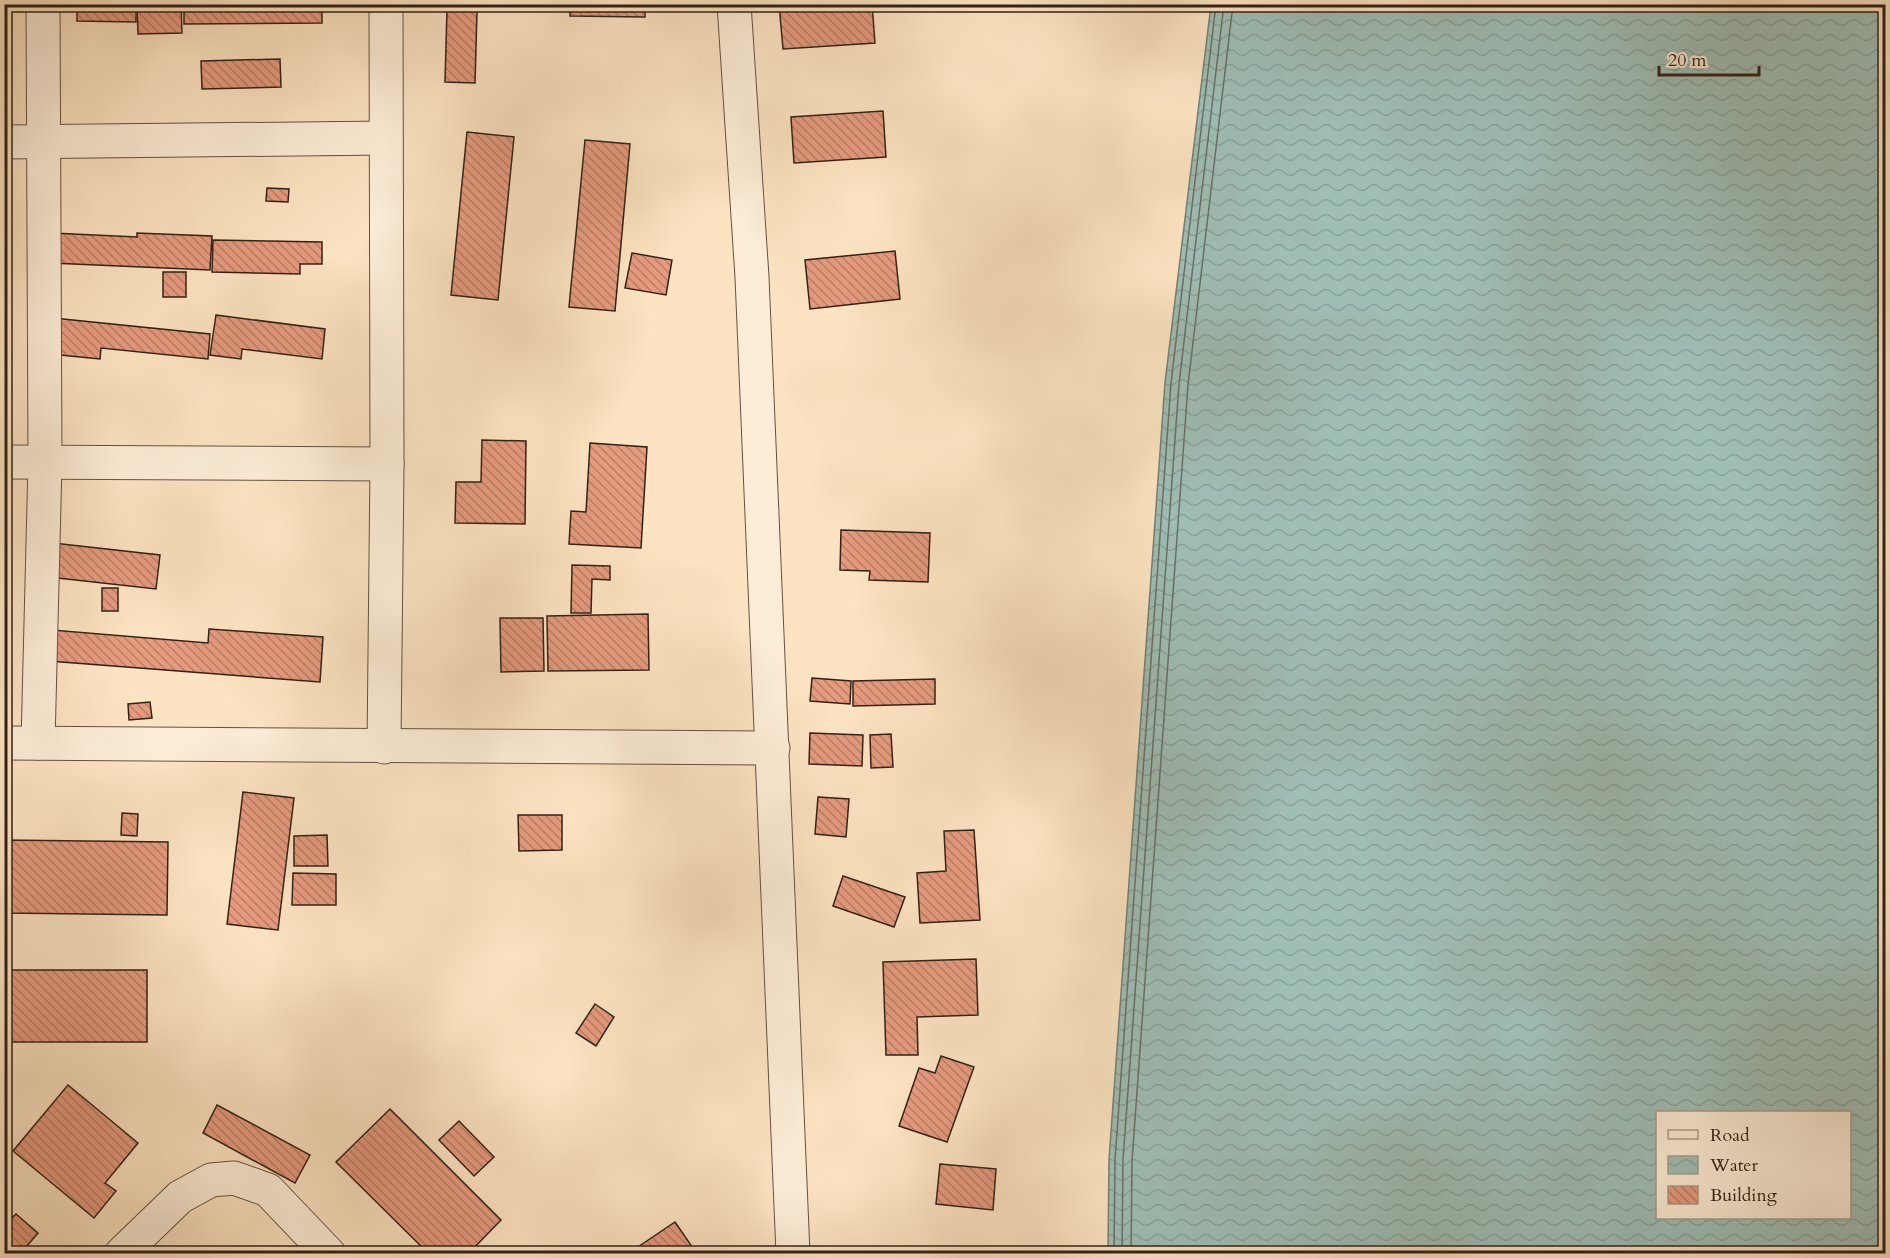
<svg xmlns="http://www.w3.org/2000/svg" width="1890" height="1258" font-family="Cardo,serif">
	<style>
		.water { fill: url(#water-waves); stroke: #738076; stroke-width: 1.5; fill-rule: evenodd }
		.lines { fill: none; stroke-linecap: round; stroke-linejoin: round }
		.shore { stroke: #687066; stroke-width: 1.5 }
		.building { fill: url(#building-back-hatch); stroke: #302217; stroke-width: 1.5 }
		.minor-casing { stroke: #635242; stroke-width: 35 }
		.minor { stroke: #fdedd7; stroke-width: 33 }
	</style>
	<defs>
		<pattern id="water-waves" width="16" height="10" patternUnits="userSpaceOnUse" patternTransform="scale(1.5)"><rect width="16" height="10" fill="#9fbeb6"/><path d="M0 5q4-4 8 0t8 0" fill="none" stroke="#89a39c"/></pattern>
		<pattern id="building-back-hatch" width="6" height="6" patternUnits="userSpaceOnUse" patternTransform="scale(1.5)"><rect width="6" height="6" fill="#e69a7e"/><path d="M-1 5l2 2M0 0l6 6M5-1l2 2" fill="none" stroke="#bb7d66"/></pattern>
	</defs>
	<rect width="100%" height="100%" fill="#fce3c1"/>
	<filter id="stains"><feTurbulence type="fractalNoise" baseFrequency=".00333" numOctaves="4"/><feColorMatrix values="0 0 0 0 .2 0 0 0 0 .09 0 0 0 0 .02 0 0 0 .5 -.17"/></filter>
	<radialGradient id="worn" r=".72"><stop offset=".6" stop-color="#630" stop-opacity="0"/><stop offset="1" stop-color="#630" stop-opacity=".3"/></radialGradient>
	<path class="water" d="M1211 5H1885V1253H1108L1109 1160 1165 383ZM1658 1112H1850V1218H1658Z"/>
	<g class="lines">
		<g class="shore">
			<polyline points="1114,1254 1115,1160 1171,383 1216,4"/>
			<polyline points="1122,1254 1123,1160 1179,384 1224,4"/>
			<polyline points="1131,1254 1132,1161 1188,385 1233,4"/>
		</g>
	</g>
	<g class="building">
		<polygon points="77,4 136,4 136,22 77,21"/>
		<polygon points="137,4 181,4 182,33 138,34"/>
		<polygon points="184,4 322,4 322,23 184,24"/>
		<polygon points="570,4 645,4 645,17 570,16"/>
		<polygon points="779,4 872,4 875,43 783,49"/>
		<polygon points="447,10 477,11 475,83 445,82"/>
		<polygon points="280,59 281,87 202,89 201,61"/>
		<polygon points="883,111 886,157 794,163 791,117"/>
		<polygon points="467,132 514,137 498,300 451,295"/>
		<polygon points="585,140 630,144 615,311 569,307"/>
		<polygon points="267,188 289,189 288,202 266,201"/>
		<polygon points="52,233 137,237 137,233 212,236 210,270 51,263"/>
		<polygon points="213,240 322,242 322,264 300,264 300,274 212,272"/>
		<polygon points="895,251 900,299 810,309 805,260"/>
		<polygon points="632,253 672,260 666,295 625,288"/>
		<rect x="163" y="272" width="23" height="25"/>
		<polygon points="216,315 325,329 322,359 242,349 241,359 210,355"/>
		<polygon points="53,318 210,334 208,359 101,348 100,359 50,354"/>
		<polygon points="482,440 526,441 525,524 455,523 456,482 481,482"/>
		<polygon points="590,443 647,447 641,548 569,544 571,511 586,512"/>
		<polygon points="841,530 930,533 928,582 869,580 870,571 840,570"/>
		<polygon points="53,543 160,555 156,589 49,577"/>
		<polygon points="572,565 610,566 610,580 592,579 591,613 571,613"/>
		<rect x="102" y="588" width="16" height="23"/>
		<polygon points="648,614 649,670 548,671 547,616"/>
		<polygon points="500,618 543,618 544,671 501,672"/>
		<polygon points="209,629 323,637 320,682 49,661 52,630 208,643"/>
		<polygon points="812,678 851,681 850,704 810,701"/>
		<polygon points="935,679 935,704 853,706 853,681"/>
		<polygon points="150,702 152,718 129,720 128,704"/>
		<polygon points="810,733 863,735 862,766 809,764"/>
		<polygon points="891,734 893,767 871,768 870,735"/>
		<polygon points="243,792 294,798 278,930 227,924"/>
		<polygon points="818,797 849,799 846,837 815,834"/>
		<polygon points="122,813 138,814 137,836 121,835"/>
		<polygon points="518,815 562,815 562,850 519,851"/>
		<polygon points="974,830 980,920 920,923 917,873 946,871 944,831"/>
		<polygon points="327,835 328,866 294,866 294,836"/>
		<polygon points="4,840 168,842 167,915 4,913"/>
		<polygon points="293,873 336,874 336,905 292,905"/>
		<polygon points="843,876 905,897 894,927 833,906"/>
		<polygon points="976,959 978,1015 917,1017 918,1055 886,1055 883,962"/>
		<rect x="4" y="970" width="143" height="72"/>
		<polygon points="595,1004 614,1017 596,1046 576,1033"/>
		<polygon points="941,1056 974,1067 947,1142 899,1126 919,1068 935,1073"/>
		<polygon points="68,1085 138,1143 105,1183 116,1191 94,1218 13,1151"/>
		<polygon points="217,1105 310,1155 295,1183 203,1133"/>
		<polygon points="390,1109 501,1220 468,1254 429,1254 336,1162"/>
		<polygon points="459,1121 494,1157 474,1176 439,1140"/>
		<polygon points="940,1164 996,1169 993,1210 936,1204"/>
		<polygon points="16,1214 38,1233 20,1254 4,1254 4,1226"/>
		<polygon points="675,1222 697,1254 642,1254 638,1247"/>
	</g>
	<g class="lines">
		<defs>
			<g id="minor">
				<polyline points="734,4 752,277 793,1254"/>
				<polyline points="4,142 386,138"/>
				<polyline points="4,462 387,464"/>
				<polyline points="4,743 773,748"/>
				<polyline points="38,743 45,463 43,4"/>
				<polyline points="384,747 387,464 386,4"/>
				<polyline points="121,1254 180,1197 211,1180 234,1178 268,1190 329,1254"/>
			</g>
		</defs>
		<use href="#minor" class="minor-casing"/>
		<use href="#minor" class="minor"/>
	</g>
	<rect width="1890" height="1258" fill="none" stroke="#fce3c1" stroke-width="24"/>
	<rect x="6" y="6" width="1878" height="1246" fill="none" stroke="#302217" stroke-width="3"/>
	<rect x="12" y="12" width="1866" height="1234" fill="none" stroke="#302217" stroke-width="1.5"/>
	<rect x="1656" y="1111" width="195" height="108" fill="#fdedd7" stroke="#ab9c8a" stroke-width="1.5"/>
	<rect x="1668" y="1130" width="30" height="9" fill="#fdedd7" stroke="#ab9c8a" stroke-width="1.5"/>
	<text x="1710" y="1141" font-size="18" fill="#302217">Road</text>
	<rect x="1668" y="1156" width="30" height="18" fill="url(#water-waves)" stroke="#ab9c8a" stroke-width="1.5"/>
	<text x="1710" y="1171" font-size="18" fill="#302217">Water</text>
	<rect x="1668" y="1186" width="30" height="18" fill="url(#building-back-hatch)" stroke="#ab9c8a" stroke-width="1.5"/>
	<text x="1710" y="1201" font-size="18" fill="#302217">Building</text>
	<path d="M1659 66v9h100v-9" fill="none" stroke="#302217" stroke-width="3"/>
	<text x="1668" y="66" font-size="18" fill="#302217" stroke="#fdedd7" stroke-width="4.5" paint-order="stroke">20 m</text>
	<rect width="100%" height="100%" filter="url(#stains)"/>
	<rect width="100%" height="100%" fill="url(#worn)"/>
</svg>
